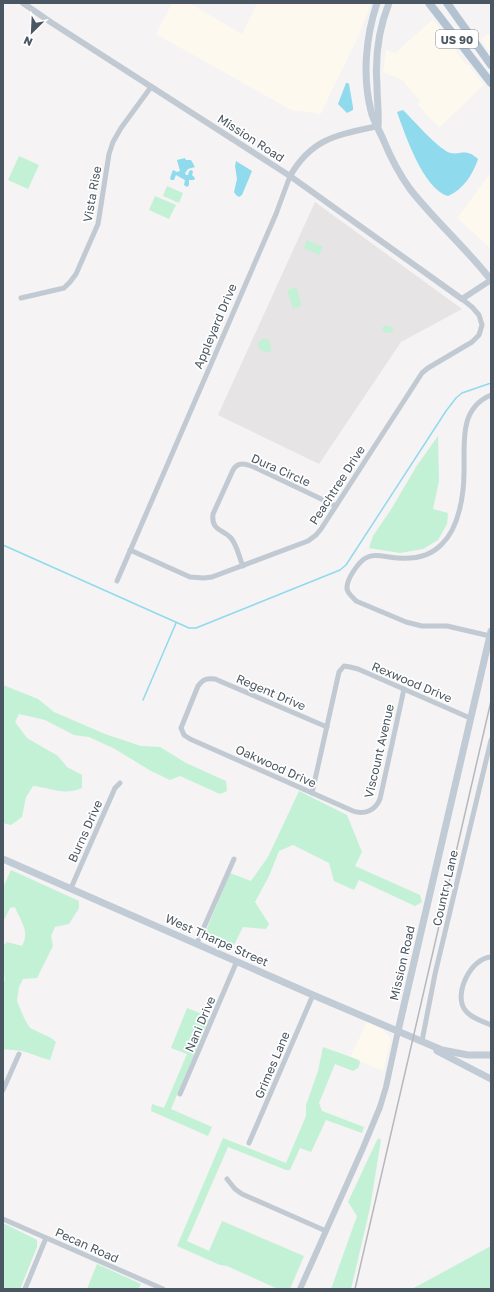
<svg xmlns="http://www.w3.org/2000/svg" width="494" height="1292" font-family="'Golos Text',sans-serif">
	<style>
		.commercial { fill: #fdf9ef }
		.education { fill: #e6e4e5 }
		.green { fill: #c3f1d5 }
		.water { fill: #90daee }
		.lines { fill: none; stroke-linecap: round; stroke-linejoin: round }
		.stream { stroke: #90daee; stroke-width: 1.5 }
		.minor { stroke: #c1cad2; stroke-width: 5 }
		.tertiary { stroke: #c1cad2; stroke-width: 6 }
		.secondary { stroke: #c1cbd6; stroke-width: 7 }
		.primary { stroke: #b3c2d1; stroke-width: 8 }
		.rail { stroke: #b5b8bd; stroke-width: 1.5 }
		.labels { text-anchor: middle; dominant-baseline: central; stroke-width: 3.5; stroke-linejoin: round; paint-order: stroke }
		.shield { fill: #fff; stroke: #808990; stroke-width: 1 }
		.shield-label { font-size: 11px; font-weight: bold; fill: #4a5661 }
		.street-label { font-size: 12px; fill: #4a5661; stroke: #fff }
	</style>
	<rect width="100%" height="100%" fill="#f5f3f3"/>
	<g class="commercial">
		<polygon points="172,3 189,3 242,34 257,3 371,3 359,35 320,115 315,113 291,110 156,34"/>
		<polygon points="433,19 448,40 452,41 455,46 456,51 464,62 468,64 484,85 439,128 417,104 420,101 402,80 383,72 386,50 395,53"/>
		<polygon points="491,32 491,55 481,39"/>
		<polygon points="491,172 491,249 457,218"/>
		<polygon points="367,1022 383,1029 390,1038 390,1043 383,1071 350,1057"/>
	</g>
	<polygon class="education" points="315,202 462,309 401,342 319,464 218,415"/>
	<g class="green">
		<polygon points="19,156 39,165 28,189 8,180"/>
		<polygon points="167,186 183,193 179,203 163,196"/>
		<polygon points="155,196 176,205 169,219 149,210"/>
		<polygon points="307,240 323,247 319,255 304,248"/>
		<polygon points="296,287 302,305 293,309 287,290"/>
		<path d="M384 326H389L393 329V332C389 334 384 333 381 329Z"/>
		<path d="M262 339H267L270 341 271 349 270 352C263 352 258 351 258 343Z"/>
		<polygon points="438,436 439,481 433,509 448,513 447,524 438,540 423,549 400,553 369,548 373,536 392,508 416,467"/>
		<path d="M3 685 38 699 54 712 105 734 141 746 160 747 186 763 226 781 227 791 220 794 180 776 170 780 151 771 115 749 89 737 74 735 45 720 19 714 15 722 27 738 58 756 67 767 82 775V788C62 796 53 788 33 786L26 797 22 817 11 825 3 823Z"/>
		<polygon points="299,791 347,815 362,852 355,866 420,895 422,902 415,906 359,880 354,890 334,881 329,863 293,845 279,851 269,876 255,902 269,924 266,929 243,927 232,949 203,938 230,873 251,881 268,857"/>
		<path d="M11 870 79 901V908L69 924 55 927 51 936 53 946 37 978 23 979 19 987 17 1001 24 1018 30 1028 51 1038 56 1042 50 1060C40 1058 31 1053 22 1051 17 1050 9 1050 3 1049V983L5 980 3 966V946L7 942 22 946C30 931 21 922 15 907L10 908 3 922V888Z"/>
		<polygon points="187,1008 210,1017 171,1109 212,1127 208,1136 151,1111 152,1104 164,1108 187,1054 171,1048"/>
		<polygon points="323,1047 359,1060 360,1063 358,1068 353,1071 335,1064 319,1103 322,1111 364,1127 362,1133 326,1120 311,1152 300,1148 290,1170 286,1170 228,1147 187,1241 209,1251 222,1221 304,1256 290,1289 278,1289 227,1266 220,1265 177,1246 223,1138 286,1163 306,1116 306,1105 318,1071"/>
		<polygon points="378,1138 381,1140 370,1208 351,1289 331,1289 357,1216 348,1202"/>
		<polygon points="3,1223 37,1240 37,1247 20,1289 3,1289"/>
		<polygon points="491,1246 491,1289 412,1289"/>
		<polygon points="97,1264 141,1284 138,1289 87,1289"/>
	</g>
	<g class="water">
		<polygon points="346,83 348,83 349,84 353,107 353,110 347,113 338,104"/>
		<path d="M403 110C415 122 432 142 446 151 458 158 464 146 478 159 473 174 463 190 448 196 423 189 405 134 397 112Z"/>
		<polygon points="185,158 186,160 191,160 195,167 188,169 185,173 186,175 188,175 189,171 192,170 193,172 192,175 195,178 194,180 189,180 189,185 187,187 184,185 185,180 176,175 174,180 171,180 170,178 173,170 177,172 180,171 177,160"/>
		<polygon points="236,161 252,171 242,195 239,197 236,195 234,192 237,179 235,166"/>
	</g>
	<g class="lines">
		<g class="stream">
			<polyline points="3,545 189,628 196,628 340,570 346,565 446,411 456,398 462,393 491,383"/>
			<polyline points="143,700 176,623"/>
		</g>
		<g class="minor">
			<polyline points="21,298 64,288 70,282 76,274 98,224 109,154 113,142 121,128 151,87"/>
			<polyline points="130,550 190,577 204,578 212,577 308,541 316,535 321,529 422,373 428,368 472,342 479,335 482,325 479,315 472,307 462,299"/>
			<path d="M243 566C239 557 237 545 231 538 223 529 211 531 213 514L233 470C238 461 246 464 254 467L336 506"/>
			<polyline points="117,581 276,214 290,176"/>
			<path d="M490 636 447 626H422L406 622 356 601C353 597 348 594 347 589 346 580 359 560 368 557 374 554 382 556 389 557 408 560 428 559 442 544 459 528 464 494 464 472 465 444 458 409 491 395"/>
			<path d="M327 727 215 679C207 678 203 679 198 686L181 728 184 735 190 739 353 811C364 815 375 811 380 799L404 689"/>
			<polyline points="312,793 339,672 344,666 350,667 358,669 470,718"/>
			<polyline points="71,888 115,788 120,783"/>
			<polyline points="197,943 234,859"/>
			<path d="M491 957C471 958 453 994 465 1010 471 1018 482 1021 491 1025"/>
			<polyline points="422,1041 435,974 491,740"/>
			<polyline points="3,1090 19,1054"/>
			<polyline points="180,1094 237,961"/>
			<polyline points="249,1143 313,995"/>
			<polyline points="227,1179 235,1189 242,1194 326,1231"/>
			<polyline points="3,1219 163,1289"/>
			<polyline points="25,1289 46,1238"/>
		</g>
		<g class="tertiary">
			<polyline points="23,3 52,23 290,176 462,299 491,280"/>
			<path d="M290 176C312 138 337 135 378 126"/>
			<polyline points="300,1289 363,1148 380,1107 386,1087 398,1031"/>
		</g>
		<g class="secondary">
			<path d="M377 3C366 36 362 76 371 111 373 120 379 130 383 139 390 156 399 174 410 189 435 221 466 248 491 280"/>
			<path d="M378 126C379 112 377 99 377 85 375 58 379 28 389 3"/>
			<polyline points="3,859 313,995 442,1050 468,1055 491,1055"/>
			<polyline points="398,1031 491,631"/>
			<polyline points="437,1051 491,1079"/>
		</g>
		<g class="primary">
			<polyline points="429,3 491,83"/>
			<polyline points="447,3 491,65"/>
		</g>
		<polyline class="rail" points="355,1289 491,701"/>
	</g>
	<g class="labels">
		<rect class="shield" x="436" y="30" width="42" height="18" rx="3"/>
		<g class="shield-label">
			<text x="457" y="39">US 90</text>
		</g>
		<g class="street-label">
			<text transform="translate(251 138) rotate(33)">Mission Road</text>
			<text transform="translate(92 194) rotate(-80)">Vista Rise</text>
			<text transform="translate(215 326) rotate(-67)">Appleyard Drive</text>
			<text transform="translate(281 470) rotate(24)">Dura Circle</text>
			<text transform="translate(337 485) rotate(-57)">Peachtree Drive</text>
			<text transform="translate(412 682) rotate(23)">Rexwood Drive</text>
			<text transform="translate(271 692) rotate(23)">Regent Drive</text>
			<text transform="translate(379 751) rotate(-77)">Viscount Avenue</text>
			<text transform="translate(276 766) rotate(24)">Oakwood Drive</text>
			<text transform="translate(85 831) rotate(-66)">Burns Drive</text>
			<text transform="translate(445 888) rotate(-77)">Country Lane</text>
			<text transform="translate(217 940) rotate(24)">West Tharpe Street</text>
			<text transform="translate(402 963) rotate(-77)">Mission Road</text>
			<text transform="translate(200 1024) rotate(-67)">Nani Drive</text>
			<text transform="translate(272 1065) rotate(-67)">Grimes Lane</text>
			<text transform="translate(87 1245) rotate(24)">Pecan Road</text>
		</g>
	</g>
	<rect width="494" height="1292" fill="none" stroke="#4a5661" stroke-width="8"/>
	<g transform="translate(32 32) rotate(204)" stroke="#ffffff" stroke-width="3" paint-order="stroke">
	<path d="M0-3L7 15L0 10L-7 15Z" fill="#4a5661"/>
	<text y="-6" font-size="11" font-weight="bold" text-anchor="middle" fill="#4a5661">N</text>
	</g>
</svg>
